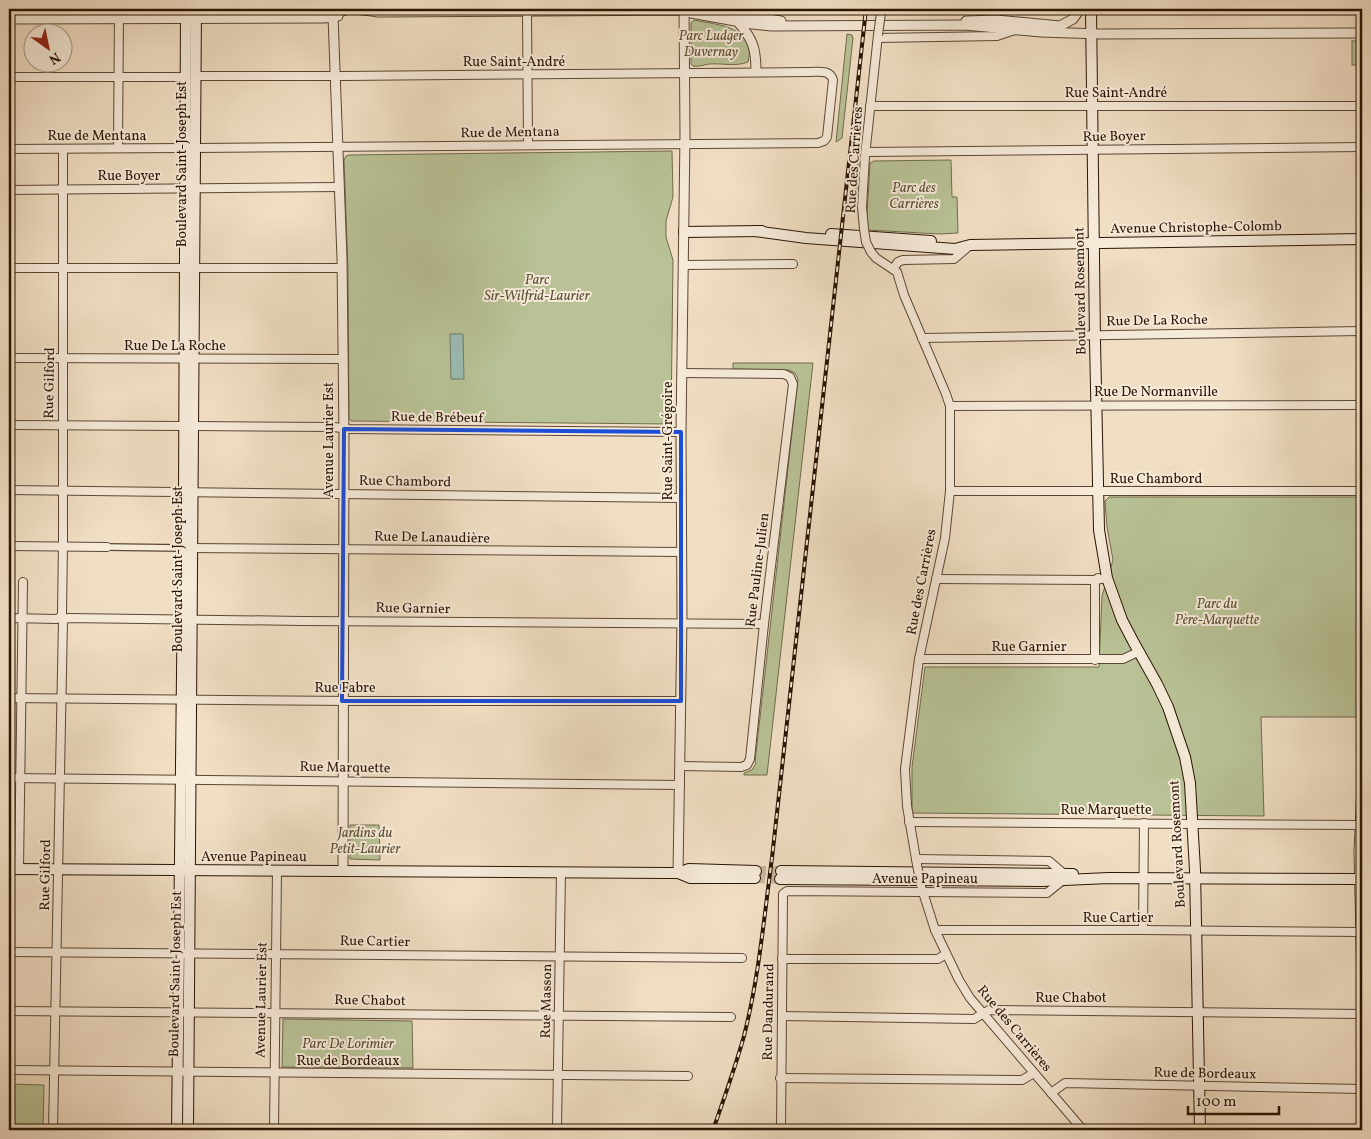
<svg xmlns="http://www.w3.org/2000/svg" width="1371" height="1139" font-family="Vollkorn,serif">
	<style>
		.green { fill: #b8c296; stroke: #716b4c }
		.water { fill: #9bbdb3; stroke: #6e796d }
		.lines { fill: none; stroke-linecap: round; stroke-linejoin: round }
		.secondary-tunnel { stroke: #c9b69e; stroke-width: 10; stroke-dasharray: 10 5; stroke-linecap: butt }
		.pedestrian-casing { stroke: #5c4734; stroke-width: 8 }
		.minor-casing { stroke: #5c4734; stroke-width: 10 }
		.tertiary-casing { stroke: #5c4734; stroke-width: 11 }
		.secondary-casing { stroke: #2a1403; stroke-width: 12 }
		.pedestrian { stroke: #f6ead9; stroke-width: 5.5 }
		.minor { stroke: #f6ead9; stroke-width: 8 }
		.tertiary { stroke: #f6ead9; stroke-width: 9 }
		.secondary { stroke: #f6ead9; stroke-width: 10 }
		.rail-casing { stroke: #2a1403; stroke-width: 4 }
		.rail { stroke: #f6ead9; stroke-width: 2; stroke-dasharray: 5.5; stroke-linecap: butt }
		.minor-bridge-casing { stroke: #5c4734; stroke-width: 10; stroke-linecap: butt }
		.minor-bridge { stroke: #f6ead9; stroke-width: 8 }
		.marked { fill: none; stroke: #1d4ed8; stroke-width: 4; stroke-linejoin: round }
		.labels { text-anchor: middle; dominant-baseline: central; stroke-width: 4; stroke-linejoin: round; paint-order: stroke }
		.park-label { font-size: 14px; font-style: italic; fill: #5c5136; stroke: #f6ead9 }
		.street-label { font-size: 14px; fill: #2a1403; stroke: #f6ead9 }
	</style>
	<rect width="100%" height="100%" fill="#f1dfc5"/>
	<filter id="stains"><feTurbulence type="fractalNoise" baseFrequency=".004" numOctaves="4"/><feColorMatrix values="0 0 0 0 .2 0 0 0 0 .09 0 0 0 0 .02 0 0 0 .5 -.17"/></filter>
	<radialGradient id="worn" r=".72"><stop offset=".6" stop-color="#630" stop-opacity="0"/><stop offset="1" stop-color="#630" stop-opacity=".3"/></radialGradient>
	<g class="green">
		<path d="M694 20C719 25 757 27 748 62 736 67 722 63 709 64 703 65 699 67 693 66L691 64V23Z"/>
		<polygon points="847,34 852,35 853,38 842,138 836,142"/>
		<rect x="1352" y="41" width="10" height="24"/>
		<polygon points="672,151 673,197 666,221 666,237 673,260 671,424 351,421 349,418 348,269 344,160 346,156 349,155"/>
		<polygon points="859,153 863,153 859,204 856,204 856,196 854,195"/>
		<polygon points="951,160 952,197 957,197 958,233 940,234 868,230 867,214 870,163 874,161"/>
		<polygon points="733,363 813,363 767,775 744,775 744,773 752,770 756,763 755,762 798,379 795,373 789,370 733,369"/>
		<polygon points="1109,497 1362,497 1362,717 1261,717 1264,816 912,813 912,767 925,667 1099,667 1102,596 1113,560 1107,527 1105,501"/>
		<polygon points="350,825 379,825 380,860 350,859"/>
		<polygon points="283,1019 412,1021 413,1068 282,1067"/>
		<polygon points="9,1084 44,1085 43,1130 9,1130"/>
	</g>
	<polygon class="water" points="450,334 463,334 464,379 451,379"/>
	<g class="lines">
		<g class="secondary-tunnel">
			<polyline points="756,871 781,871"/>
			<polyline points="755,878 780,879"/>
		</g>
		<defs>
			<polyline id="pedestrian" points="107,547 182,548"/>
			<g id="minor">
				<polyline points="527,9 528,145"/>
				<polyline points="878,38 997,36 1015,30"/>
				<polyline points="9,77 186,77"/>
				<polyline points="870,106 1362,106"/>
				<polyline points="118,148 119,9"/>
				<path d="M196 148 818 143 824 141 827 137 833 80C830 69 818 72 809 72L343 76H196"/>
				<polyline points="9,149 185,148"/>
				<polyline points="866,152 1362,147"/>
				<polyline points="9,190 339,187"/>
				<polyline points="864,229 862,207 865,156 878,35"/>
				<polyline points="871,252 876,258 897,272 904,295 946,394 950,406 950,491 945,538 919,659 905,769 907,806 917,865"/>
				<polyline points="683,265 793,264"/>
				<polyline points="9,268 342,268"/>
				<polyline points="893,269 898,262 903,260 954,259 968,247"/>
				<polyline points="922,338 1362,331"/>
				<polyline points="9,358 342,359"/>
				<polyline points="950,406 1362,405"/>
				<polyline points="9,425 183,426"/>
				<polyline points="193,426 334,427 349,429 681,432"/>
				<polyline points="9,490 681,498"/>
				<polyline points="950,491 1362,491"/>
				<polyline points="9,546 107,547"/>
				<polyline points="187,548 681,552"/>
				<polyline points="936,579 1095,580 1107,578"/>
				<polyline points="9,618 57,619 60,617 62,614 63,542 63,149"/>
				<polyline points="919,659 1123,659 1138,652"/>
				<polyline points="1095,660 1095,580 1098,578"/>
				<polyline points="9,698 352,701 681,701"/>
				<polyline points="680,766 741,767 747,765 750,759 764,624 793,384 790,377 784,374 682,373"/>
				<polyline points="9,778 680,785"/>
				<polyline points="909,822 1362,825"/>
				<polyline points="916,859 1049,861 1063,873"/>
				<polyline points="19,869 23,582"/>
				<polyline points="922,889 935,930 959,980 970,998 1083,1130"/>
				<polyline points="935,930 1143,930 1362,932"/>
				<polyline points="1143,930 1144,823"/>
				<polyline points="9,952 742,958"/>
				<polyline points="782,959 938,959 946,954"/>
				<polyline points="9,1011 731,1017"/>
				<polyline points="782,1016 974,1019 989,1010 1362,1014"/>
				<polyline points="9,1070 688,1076"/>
				<polyline points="780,1078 1022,1080 1034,1073"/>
				<polyline points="1051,1093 1065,1083 1362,1089"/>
				<polyline points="53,1130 63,620 68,618 303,621 764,624"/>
				<polyline points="274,1130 277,870"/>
				<polyline points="557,1130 561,872"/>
				<polyline points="781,1130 783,894 787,891 1047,893 1063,880"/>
			</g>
			<g id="tertiary">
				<polyline points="705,9 781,21"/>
				<polyline points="750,9 762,19"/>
				<path d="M333 16C346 5 362 10 378 12L684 10 691 13 752 24 771 26 965 25 1041 32 1100 34 1362 33"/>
				<polyline points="333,16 342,258 344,436 343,870"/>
				<polyline points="9,19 324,18 338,16"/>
				<polyline points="966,21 996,20 1060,26 1073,19 1080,9"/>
				<path d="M738 22C753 39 756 49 756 71"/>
				<polyline points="1362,786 1359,852 1362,980"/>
				<polyline points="678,873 682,618 681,432 685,135 684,9"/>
			</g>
			<g id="secondary">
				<polyline points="1091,9 1095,341 1099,530 1107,578 1122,620 1134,643 1157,684 1168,707 1185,757 1190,783 1195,870 1200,1130"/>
				<polyline points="755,231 806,238 955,249 970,245 1362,239"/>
				<polyline points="684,232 762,231"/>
				<polyline points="831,234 931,241"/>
				<polyline points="9,869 669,873 678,873 689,869 756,871"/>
				<polyline points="781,871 1073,874"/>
				<polyline points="678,873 690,878 755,878"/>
				<polyline points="780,879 1042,881 1109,878 1362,879"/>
				<polyline points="177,1130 184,492 186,9"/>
				<polyline points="188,1130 196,9"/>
			</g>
		</defs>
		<use href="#pedestrian" class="pedestrian-casing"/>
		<use href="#minor" class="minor-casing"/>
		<use href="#tertiary" class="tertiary-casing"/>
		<use href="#secondary" class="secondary-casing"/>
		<use href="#pedestrian" class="pedestrian"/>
		<use href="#minor" class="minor"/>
		<use href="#tertiary" class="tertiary"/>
		<use href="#secondary" class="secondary"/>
		<defs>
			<path id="rail" d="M713 1130C724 1099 735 1068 744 1036 759 977 764 917 772 858L866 9"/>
		</defs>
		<use href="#rail" class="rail-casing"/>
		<use href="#rail" class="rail"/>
		<defs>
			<g id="minor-bridge">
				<polyline points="878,35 881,13"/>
				<polyline points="864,229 866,242 871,252"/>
				<polyline points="917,865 921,885"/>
			</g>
		</defs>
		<use href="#minor-bridge" class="minor-bridge-casing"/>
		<use href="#minor-bridge" class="minor-bridge"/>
	</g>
	<path class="marked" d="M344 429 681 432V701H342Z"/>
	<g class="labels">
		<g class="park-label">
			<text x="711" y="36">Parc Ludger<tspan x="711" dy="16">Duvernay</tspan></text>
			<text x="914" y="188">Parc des<tspan x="914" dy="16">Carrières</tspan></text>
			<text x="537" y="280">Parc<tspan x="537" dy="16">Sir-Wilfrid-Laurier</tspan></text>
			<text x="1217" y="604">Parc du<tspan x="1217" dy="16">Père-Marquette</tspan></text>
			<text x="365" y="833">Jardins du<tspan x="365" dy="16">Petit-Laurier</tspan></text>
			<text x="348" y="1044">Parc De Lorimier</text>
		</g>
		<g class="street-label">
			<text x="514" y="62">Rue Saint-André</text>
			<text x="1116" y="93">Rue Saint-André</text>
			<text transform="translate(510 133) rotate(-1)">Rue de Mentana</text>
			<text x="97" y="136">Rue de Mentana</text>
			<text transform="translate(1114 137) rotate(-1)">Rue Boyer</text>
			<text transform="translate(855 160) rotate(-86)">Rue des Carrières</text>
			<text transform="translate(182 164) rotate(-90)">Boulevard Saint-Joseph Est</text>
			<text x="129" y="176">Rue Boyer</text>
			<text transform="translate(1196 228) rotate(-1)">Avenue Christophe-Colomb</text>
			<text transform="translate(1081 291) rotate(-91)">Boulevard Rosemont</text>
			<text transform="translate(1157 321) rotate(-1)">Rue De La Roche</text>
			<text x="175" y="346">Rue De La Roche</text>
			<text transform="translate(50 383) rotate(-89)">Rue Gilford</text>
			<text x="1156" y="392">Rue De Normanville</text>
			<text transform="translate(437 418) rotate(1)">Rue de Brébeuf</text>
			<text transform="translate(329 440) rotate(-90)">Avenue Laurier Est</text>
			<text transform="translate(668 441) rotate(-90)">Rue Saint-Grégoire</text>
			<text x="1156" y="479">Rue Chambord</text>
			<text transform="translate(405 482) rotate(1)">Rue Chambord</text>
			<text transform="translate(432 538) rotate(1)">Rue De Lanaudière</text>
			<text transform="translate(178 569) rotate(-90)">Boulevard Saint-Joseph Est</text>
			<text transform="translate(758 570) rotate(-83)">Rue Pauline-Julien</text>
			<text transform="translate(922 582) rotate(-79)">Rue des Carrières</text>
			<text transform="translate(413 609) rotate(1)">Rue Garnier</text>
			<text x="1029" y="647">Rue Garnier</text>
			<text x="345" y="688">Rue Fabre</text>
			<text transform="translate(345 768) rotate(1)">Rue Marquette</text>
			<text x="1106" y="810">Rue Marquette</text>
			<text transform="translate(1178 844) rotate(-93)">Boulevard Rosemont</text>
			<text x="254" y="857">Avenue Papineau</text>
			<text transform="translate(46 875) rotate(-89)">Rue Gilford</text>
			<text x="925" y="879">Avenue Papineau</text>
			<text x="1118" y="918">Rue Cartier</text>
			<text transform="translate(375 942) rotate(1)">Rue Cartier</text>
			<text transform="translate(176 974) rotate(-89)">Boulevard Saint-Joseph Est</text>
			<text x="1071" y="998">Rue Chabot</text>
			<text transform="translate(262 1000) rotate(-89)">Avenue Laurier Est</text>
			<text transform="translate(370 1001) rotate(1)">Rue Chabot</text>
			<text transform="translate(547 1001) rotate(-89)">Rue Masson</text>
			<text transform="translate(769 1012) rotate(-89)">Rue Dandurand</text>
			<text transform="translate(1014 1029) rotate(50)">Rue des Carrières</text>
			<text x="348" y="1061">Rue de Bordeaux</text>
			<text transform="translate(1205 1074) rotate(1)">Rue de Bordeaux</text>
		</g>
	</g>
	<rect width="1371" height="1139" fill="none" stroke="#f1dfc5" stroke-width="30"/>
	<rect x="10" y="10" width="1351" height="1119" fill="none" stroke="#2a1403" stroke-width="2.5"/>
	<rect x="15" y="15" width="1341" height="1109" fill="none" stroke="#2a1403"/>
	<g transform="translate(48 48) rotate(147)"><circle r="24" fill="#f6ead9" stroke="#a49483"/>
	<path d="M0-4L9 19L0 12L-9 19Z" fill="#8f2418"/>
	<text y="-8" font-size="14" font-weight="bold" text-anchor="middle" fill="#2a1403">N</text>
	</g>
	<path d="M1188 1106v8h91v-8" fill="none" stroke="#2a1403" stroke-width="2.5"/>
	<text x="1196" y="1106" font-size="15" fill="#2a1403" stroke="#f6ead9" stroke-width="4" paint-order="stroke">100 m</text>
	<rect width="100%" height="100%" filter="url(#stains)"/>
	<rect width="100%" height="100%" fill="url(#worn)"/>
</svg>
